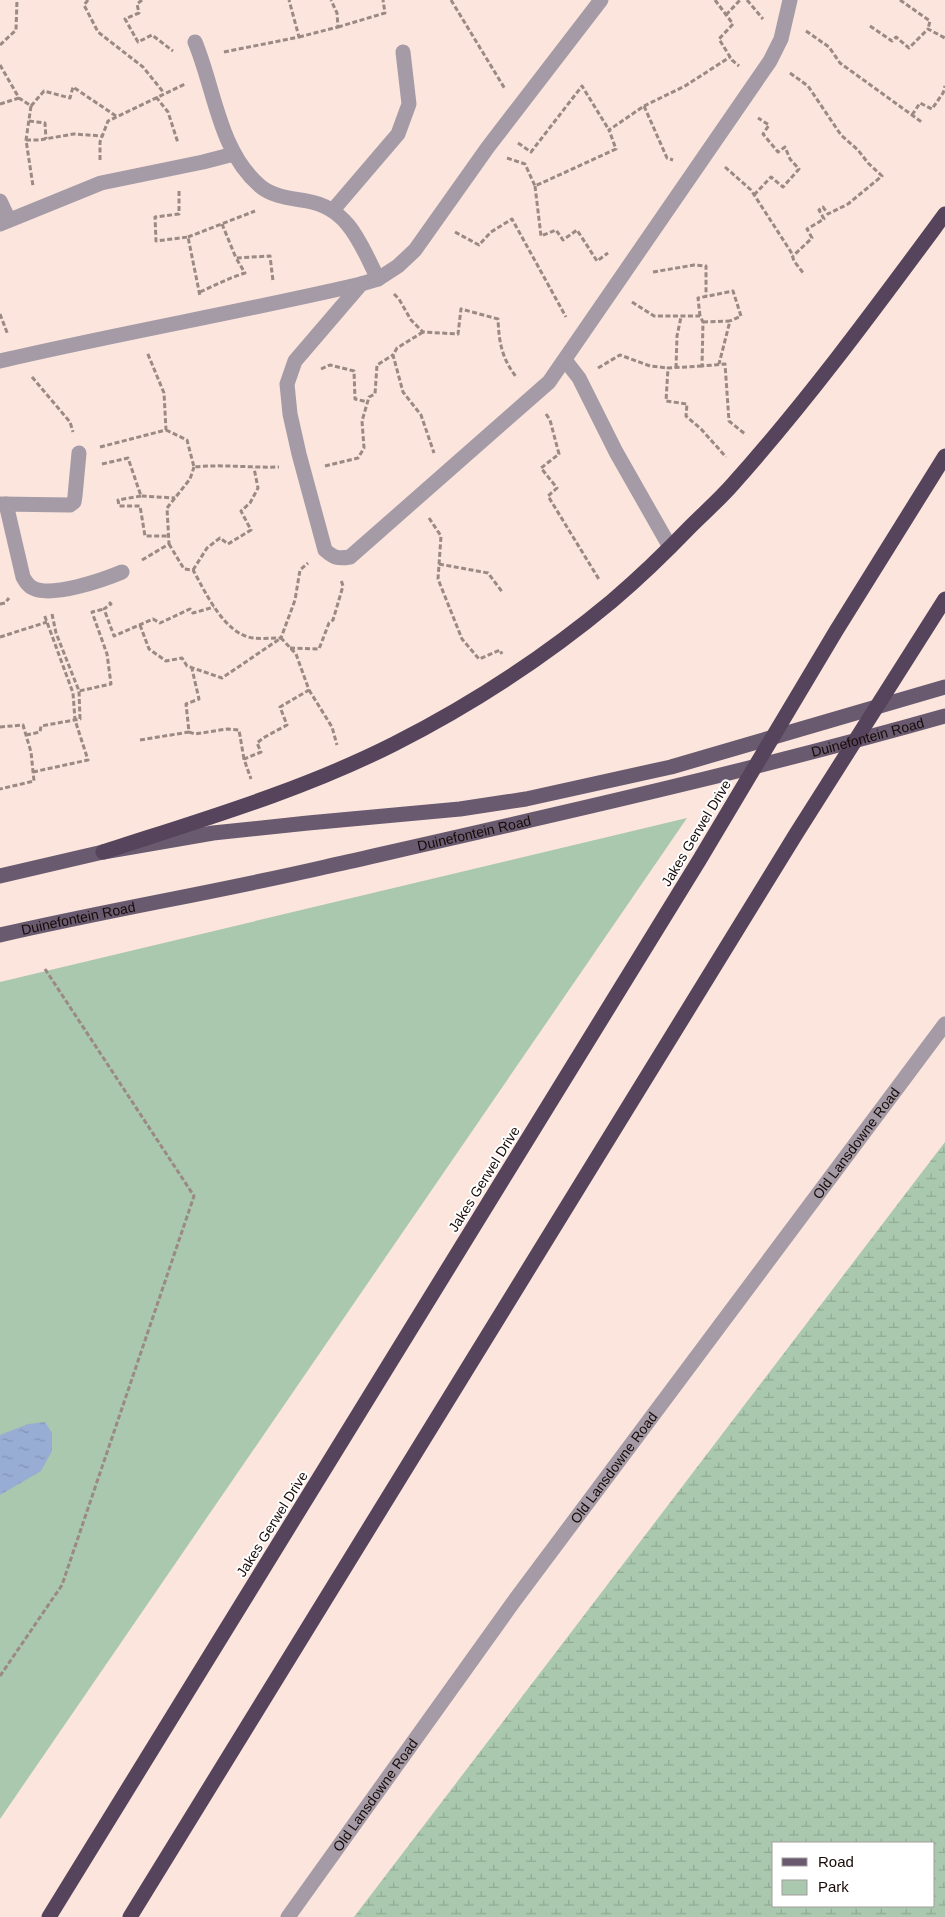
<svg xmlns="http://www.w3.org/2000/svg" width="945" height="1917" font-family="Helvetica,sans-serif">
	<style>
		.green { fill: #a9c8ae }
		.wetland { fill: url(#wetland-marsh); fill-rule: evenodd }
		.water { fill: url(#water-ripples) }
		.lines { fill: none; stroke-linecap: round; stroke-linejoin: round }
		.path { stroke: #9b8983; stroke-width: 3; stroke-dasharray: 5 2.5; stroke-linecap: butt }
		.minor { stroke: #a49ba7; stroke-width: 15 }
		.major { stroke: #6a5a70; stroke-width: 15 }
		.highway { stroke: #56445c; stroke-width: 15 }
		.labels { text-anchor: middle; dominant-baseline: central; stroke-width: 4; stroke-linejoin: round; paint-order: stroke }
		.street-label { font-size: 14px; fill: #170b07; stroke: #fff }
	</style>
	<defs>
		<pattern id="wetland-marsh" width="20" height="14" patternUnits="userSpaceOnUse" patternTransform="scale(1.25)"><rect width="20" height="14" fill="#a9c8ae"/><path d="M1 5h8M5 5V1M11 12h8M15 12V8" fill="none" stroke="#91aa94"/></pattern>
		<pattern id="water-ripples" width="26" height="14" patternUnits="userSpaceOnUse" patternTransform="scale(1.25)"><rect width="26" height="14" fill="#97add4"/><path d="M2 4q2-2 4 0t4 0M15 11q2-2 4 0t4 0" fill="none" stroke="#8194b4"/></pattern>
	</defs>
	<rect width="100%" height="100%" fill="#fbe5dc"/>
	<polygon class="green" points="687,818 0,1819 0,982"/>
	<path class="wetland" d="M945 1142V1917H354ZM774 1843H934V1906H774Z"/>
	<polygon class="water" points="45,1422 52,1433 52,1451 41,1471 0,1495 0,1435 28,1424"/>
	<g class="lines">
		<g class="path">
			<polyline points="88,0 84,5 98,32 143,67 164,93"/>
			<polyline points="142,0 137,4 139,13 125,19 138,42 152,35 173,51"/>
			<polyline points="451,0 505,89"/>
			<polyline points="715,0 733,24 719,39 732,60 739,66"/>
			<polyline points="747,0 763,19"/>
			<polyline points="900,0 930,21 928,29"/>
			<polyline points="726,15 740,0"/>
			<polyline points="870,26 892,41 896,37 909,48 928,29 945,38"/>
			<polyline points="338,27 385,13 383,0"/>
			<polyline points="806,31 829,47 840,63 923,123"/>
			<polyline points="299,37 338,27 337,13 331,0"/>
			<polyline points="0,45 16,30 17,0"/>
			<polyline points="224,52 299,37 289,0"/>
			<polyline points="0,65 19,98 31,106 26,140 33,186"/>
			<polyline points="790,73 808,86 841,135 858,150 868,163 882,176 848,204 828,214 823,207 819,210 824,219 807,229 812,238 793,256"/>
			<polyline points="156,97 168,112 178,143"/>
			<polyline points="0,104 19,98"/>
			<polyline points="31,106 44,91 70,98 73,87 116,116"/>
			<polyline points="644,106 685,86 730,57"/>
			<polyline points="912,115 920,103 932,109 943,93 945,86"/>
			<polyline points="29,121 45,123 46,139"/>
			<polyline points="26,140 39,140 74,134 102,136"/>
			<polyline points="518,143 531,152 582,86 609,130"/>
			<polyline points="507,158 525,164 535,186 616,149 609,130 644,106 667,158 673,160"/>
			<polyline points="100,160 100,142 108,121 185,84"/>
			<polyline points="725,167 751,190 791,252 794,261 804,274"/>
			<polyline points="535,186 541,236 556,230 563,240 577,230 597,261 608,253"/>
			<polyline points="179,191 179,214 155,217 156,241 188,237 200,296"/>
			<polyline points="754,195 771,177 783,187 799,169 790,159 785,147 778,152 763,134 769,125 758,118"/>
			<polyline points="222,224 236,258 270,256 273,281"/>
			<polyline points="455,232 479,245 491,232 512,219 566,317"/>
			<polyline points="188,237 255,211"/>
			<polyline points="653,272 694,265 706,266 706,296"/>
			<path d="M200 292C215 285 229 278 245 273L236 258"/>
			<path d="M394 294 399 299 411 320 423 332 458 334 461 309 498 319C499 343 502 359 517 378"/>
			<polyline points="632,302 654,316 700,316 703,322 702,366 725,364 729,421 745,434"/>
			<polyline points="0,314 8,335"/>
			<polyline points="700,316 698,298 733,291 741,316 730,321"/>
			<polyline points="703,322 730,321 719,364"/>
			<polyline points="423,332 397,348 393,355 403,392 421,415 434,453"/>
			<polyline points="702,366 668,368 666,401 687,404 686,416 701,429 726,457"/>
			<polyline points="598,368 620,355 650,366 668,368"/>
			<polyline points="676,368 677,336 681,317"/>
			<polyline points="321,369 330,365 354,371 355,399 368,402"/>
			<polyline points="32,377 70,422 73,432"/>
			<polyline points="546,414 550,420 559,454 541,468 557,488 548,496 600,581"/>
			<path d="M166 430 187 440 194 467C223 464 250 468 279 467"/>
			<polyline points="100,447 166,430 164,393 147,352"/>
			<polyline points="102,464 128,458 141,496 175,498"/>
			<polyline points="325,466 358,458 364,448 362,421 369,397 375,394 377,365 393,355"/>
			<polyline points="141,496 118,500 119,506 140,506 145,536 168,536"/>
			<polyline points="429,518 441,536 438,579 462,639 479,659 500,650 502,654"/>
			<path d="M169 544 184 569 193 570C206 593 224 634 253 638 262 639 272 638 281 638L295 600 300 570 308 563"/>
			<polyline points="142,560 169,544 167,508 190,479 194,467"/>
			<polyline points="439,564 488,573 503,593"/>
			<polyline points="193,570 207,548 220,538 228,544 251,530 241,511 250,503 258,488 254,468"/>
			<polyline points="109,602 111,604 104,609 114,636 153,619 160,623 190,609 193,613 214,607"/>
			<polyline points="0,604 5,603 9,598"/>
			<polyline points="52,614 56,633 79,691 111,684 107,654 92,612 104,609"/>
			<polyline points="140,625 149,649 166,661 182,658 187,666 222,678 281,638 296,654 309,690 280,707 287,725 263,738 257,743 261,752 244,759 251,779"/>
			<polyline points="0,637 47,622"/>
			<polyline points="290,648 319,649 329,623 333,620 343,586 341,580"/>
			<polyline points="309,690 332,727 337,745"/>
			<polyline points="0,727 23,725 31,752 34,781 0,789"/>
			<polyline points="189,732 195,734 227,729 239,730 244,759"/>
			<polyline points="26,735 40,732 41,726 80,719 79,691"/>
			<polyline points="140,740 189,732 186,704 199,699 192,669"/>
			<polyline points="33,772 88,760 75,720 73,693 44,614"/>
			<polyline points="0,1676 62,1585 194,1196 45,969"/>
		</g>
		<g class="minor">
			<path d="M601 0 488 147 415 250 398 266 378 279 361 284 295 361 287 384 290 414 299 454 325 550C334 558 338 559 350 557L549 382 770 61 781 39 790 0"/>
			<path d="M195 42C215 90 219 151 260 186 273 197 291 198 307 201 349 208 361 245 378 279"/>
			<polyline points="0,201 9,220"/>
			<polyline points="333,210 398,134 409,104 403,52"/>
			<polyline points="0,224 101,183 203,162 234,154"/>
			<polyline points="565,360 579,378 616,452 670,547"/>
			<path d="M0 361C120 333 241 312 361 284"/>
			<polyline points="0,504 70,505 74,502 75,496 79,453"/>
			<path d="M6 504 23 577C26 582 28 586 33 588 51 598 103 580 122 572"/>
			<path id="s1" d="M288 1917 512 1604 945 1024"/>
		</g>
		<g class="major">
			<polyline points="0,876 103,852 213,833 308,823 460,809 526,799 671,767 945,687"/>
			<path id="s2" d="M0 935C108 910 217 892 325 867 532 820 740 774 945 716"/>
		</g>
		<g class="highway">
			<path d="M103 852C201 820 301 791 394 744 471 705 546 656 612 601 639 578 666 552 691 526 705 512 720 499 733 484 809 399 877 306 945 214"/>
			<polyline points="49,1917 700,859 836,631 945,456"/>
			<polyline points="130,1917 796,834 945,599"/>
		</g>
	</g>
	<g class="labels">
		<g class="street-label">
			<text stroke="none"><textPath href="#s2" startOffset="890">Duinefontein Road</textPath></text>
			<text stroke="none"><textPath href="#s2" startOffset="485">Duinefontein Road</textPath></text>
			<text transform="translate(696 833) rotate(-59)">Jakes Gerwel Drive</text>
			<text stroke="none"><textPath href="#s2" startOffset="80">Duinefontein Road</textPath></text>
			<text stroke="none"><textPath href="#s1" startOffset="960">Old Lansdowne Road</textPath></text>
			<text transform="translate(484 1179) rotate(-58)">Jakes Gerwel Drive</text>
			<text stroke="none"><textPath href="#s1" startOffset="555">Old Lansdowne Road</textPath></text>
			<text transform="translate(272 1524) rotate(-58)">Jakes Gerwel Drive</text>
			<text stroke="none"><textPath href="#s1" startOffset="150">Old Lansdowne Road</textPath></text>
		</g>
	</g>
	<rect x="772" y="1842" width="162" height="65" fill="#ffffff" stroke="#a29d9c"/>
	<rect x="782" y="1858" width="25" height="8" fill="#6a5a70" stroke="#a29d9c"/>
	<text x="818" y="1867" font-size="15" fill="#170b07">Road</text>
	<rect x="782" y="1880" width="25" height="15" fill="#a9c8ae" stroke="#a29d9c"/>
	<text x="818" y="1892" font-size="15" fill="#170b07">Park</text>
</svg>
